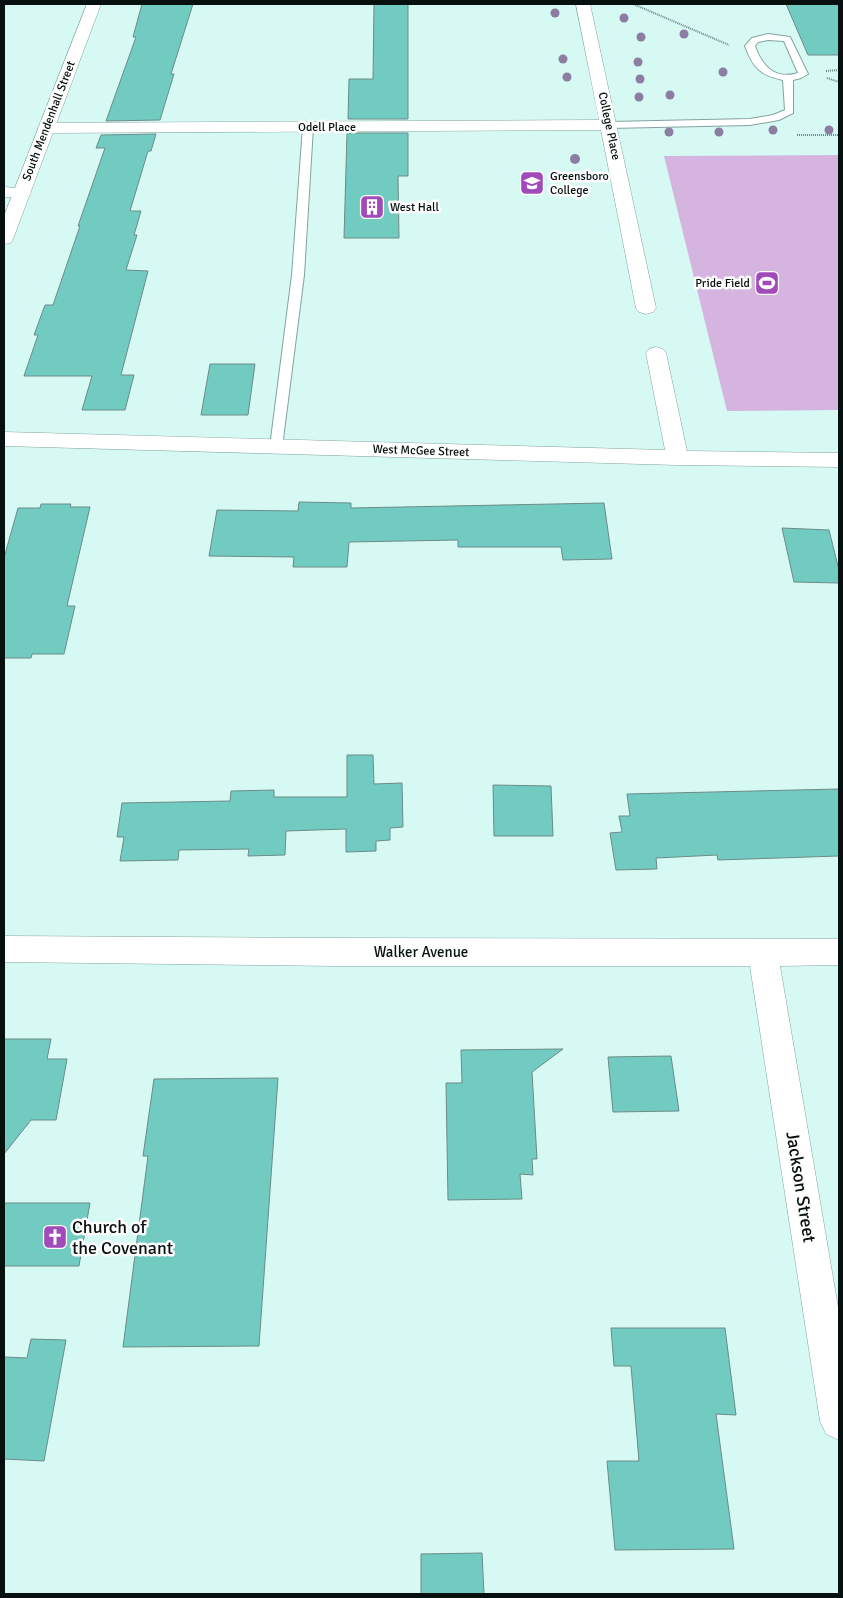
<svg xmlns="http://www.w3.org/2000/svg" width="843" height="1598" font-family="Signika,sans-serif">
	<style>
		.green { fill: #d5b5df }
		.building { fill: #71cbc1; stroke: #6c8b87 }
		.lines { fill: none; stroke-linecap: round; stroke-linejoin: round }
		.service-casing { stroke: #83a39f; stroke-width: 2 }
		.minor-casing { stroke: #83a39f; stroke-width: 1 }
		.tertiary-casing { stroke: #83a39f; stroke-width: 1 }
		.path { stroke: #6d8481; stroke-width: 2; stroke-dasharray: 1 1; stroke-linecap: butt }
		.service { fill: #fff; fill-rule: evenodd }
		.minor { fill: #fff; fill-rule: evenodd }
		.tertiary { fill: #fff; fill-rule: evenodd }
		.tree { fill: #8b7ea0 }
		.labels { text-anchor: middle; dominant-baseline: central; stroke-width: 5; stroke-linejoin: round; paint-order: stroke }
		.far-street-label { font-size: 12px; fill: #05100f; stroke: #fdfdfd }
		.far-poi-label { font-size: 12px; fill: #05100f; stroke: #fdfdfd; text-anchor: start }
		.street-label { font-size: 15px; fill: #05100f; stroke: #fdfdfd }
		.near-street-label { font-size: 18px; fill: #05100f; stroke: #fdfdfd }
		.near-poi-label { font-size: 18px; fill: #05100f; stroke: #fdfdfd; text-anchor: start }
	</style>
	<rect width="100%" height="100%" fill="#d7f9f4"/>
	<polygon class="green" points="839,155 839,410 727,411 664,156"/>
	<g class="building">
		<polygon points="142,4 193,4 171,74 174,74 160,120 106,121 136,37 133,37"/>
		<polygon points="374,4 408,4 408,119 348,119 349,79 373,79"/>
		<polygon points="786,4 839,4 839,55 808,55"/>
		<polygon points="347,133 408,133 408,176 398,176 399,238 344,238"/>
		<polygon points="156,134 151,151 148,151 130,211 141,211 134,235 137,235 126,270 148,271 121,375 134,375 125,410 82,410 92,376 24,376 38,335 34,335 45,305 53,305 80,226 78,226 105,148 96,148 101,135"/>
		<polygon points="210,364 255,364 248,415 201,415"/>
		<polygon points="299,502 351,503 351,508 604,503 612,559 563,560 561,547 458,547 458,540 349,542 347,567 293,567 294,557 209,556 217,510 298,511"/>
		<polygon points="41,504 71,504 70,507 90,507 67,606 75,606 64,654 32,654 31,658 4,658 4,558 18,508 40,508"/>
		<polygon points="782,528 829,530 839,570 839,583 794,582"/>
		<polygon points="347,755 373,755 374,784 402,783 403,827 390,828 390,840 376,841 376,851 346,852 346,829 286,831 285,855 248,856 249,849 179,850 178,860 120,861 124,837 117,837 122,803 230,801 231,791 274,790 274,797 347,797"/>
		<polygon points="493,785 551,786 553,836 494,836"/>
		<polygon points="839,789 839,856 718,860 717,855 656,858 657,869 616,870 610,833 622,832 619,816 630,816 627,794"/>
		<polygon points="4,1039 51,1039 47,1059 67,1059 56,1120 31,1120 4,1154"/>
		<polygon points="563,1049 532,1072 537,1159 532,1159 533,1175 520,1174 522,1199 448,1200 446,1083 462,1083 461,1050"/>
		<polygon points="671,1056 679,1111 613,1112 608,1057"/>
		<polygon points="278,1078 259,1346 123,1347 148,1156 143,1156 154,1079"/>
		<polygon points="4,1203 90,1203 79,1266 4,1266"/>
		<polygon points="611,1328 725,1328 736,1415 716,1414 734,1549 615,1550 607,1461 639,1461 631,1366 614,1366"/>
		<polygon points="31,1339 66,1340 44,1461 4,1459 4,1357 27,1358"/>
		<polygon points="482,1553 484,1594 421,1594 421,1554"/>
	</g>
	<g class="lines">
		<defs>
			<g id="service">
				<path d="M768 34 790 37 808 74 801 78 793 80V113L779 120 750 125 609 128 604 125 609 122 750 119 773 115 785 110 783 80C760 75 753 68 745 46L752 38ZM768 40 784 41 798 73C775 80 762 66 755 46L758 42Z"/>
				<polygon points="308,124 313,127 304,275 282,447 276,451 270,447 292,275 303,127"/>
			</g>
			<g id="minor">
				<polygon points="576,4 590,4 656,308 653,312 646,314 639,312 636,308 601,130 46,133 40,132 38,128 40,124 46,123 599,120"/>
				<polygon points="4,187 28,189 31,193 28,197 4,197"/>
				<polygon points="656,347 663,349 666,353 687,451 839,453 839,467 677,465 4,446 4,432 665,450 646,353 649,349"/>
				<polygon points="4,936 337,938 839,939 839,965 780,966 839,1313 839,1440 826,1434 820,1421 750,966 337,966 4,962"/>
			</g>
			<polygon id="tertiary" points="87,4 101,4 13,239 11,243 4,244 4,216"/>
		</defs>
		<use href="#service" class="service-casing"/>
		<use href="#minor" class="minor-casing"/>
		<use href="#tertiary" class="tertiary-casing"/>
		<g class="path">
			<polyline points="633,4 729,45"/>
			<polyline points="826,71 839,70"/>
			<polyline points="827,78 839,82"/>
			<polyline points="797,135 839,135"/>
		</g>
		<use href="#service" class="service"/>
		<use href="#minor" class="minor"/>
		<use href="#tertiary" class="tertiary"/>
	</g>
	<g class="tree">
		<circle cx="555" cy="13" r="4.5"/>
		<circle cx="624" cy="18" r="4.5"/>
		<circle cx="684" cy="34" r="4.5"/>
		<circle cx="641" cy="37" r="4.5"/>
		<circle cx="563" cy="59" r="4.5"/>
		<circle cx="638" cy="62" r="4.5"/>
		<circle cx="723" cy="72" r="4.5"/>
		<circle cx="567" cy="77" r="4.5"/>
		<circle cx="640" cy="79" r="4.5"/>
		<circle cx="670" cy="95" r="4.5"/>
		<circle cx="639" cy="97" r="4.5"/>
		<circle cx="773" cy="130" r="4.5"/>
		<circle cx="829" cy="130" r="4.5"/>
		<circle cx="669" cy="132" r="4.5"/>
		<circle cx="719" cy="132" r="4.5"/>
		<circle cx="575" cy="159" r="5"/>
	</g>
	<defs>
		<symbol id="university-square" viewBox="-11 -11 22 22"><rect x="-9" y="-9" width="18" height="18" rx="4" fill="#a04bb9" stroke="#fdfdfd"/><path d="M0-5L7-2L0 1L-7-2ZM-4 1L0 2.5L4 1V4Q0 6-4 4Z" fill="#fff"/></symbol>
		<symbol id="building-square" viewBox="-11 -11 22 22"><rect x="-9" y="-9" width="18" height="18" rx="4" fill="#a04bb9" stroke="#fdfdfd"/><path d="M-4-6H4V6H1V3H-1V6H-4ZM-2.5-4.3h1.7v1.8h-1.7ZM.8-4.3h1.7v1.8H.8ZM-2.5-1h1.7V.8h-1.7ZM.8-1h1.7V.8H.8Z" fill="#fff"/></symbol>
		<symbol id="stadium-square" viewBox="-11 -11 22 22"><rect x="-9" y="-9" width="18" height="18" rx="4" fill="#a04bb9" stroke="#fdfdfd"/><path d="M0-5a6.5 5 0 1 0 0 10a6.5 5 0 1 0 0-10ZM-3.5-1.8h7v3.6h-7Z" fill="#fff"/></symbol>
		<symbol id="church-square" viewBox="-11 -11 22 22"><rect x="-9" y="-9" width="18" height="18" rx="4" fill="#a04bb9" stroke="#fdfdfd"/><path d="M-1.2-6h2.4v3.5h3.3v2.4h-3.3V6h-2.4V-.1h-3.3v-2.4h3.3Z" fill="#fff"/></symbol>
	</defs>
	<g fill-rule="evenodd">
		<use href="#university-square" x="518" y="169" width="28" height="28"/>
		<use href="#building-square" x="358" y="193" width="28" height="28"/>
		<use href="#stadium-square" x="753" y="269" width="28" height="28"/>
		<use href="#church-square" x="41" y="1223" width="28" height="28"/>
	</g>
	<g class="labels">
		<g class="far-street-label">
			<text transform="translate(49 121) rotate(-69)">South Mendenhall Street</text>
			<text transform="translate(609 126) rotate(78)">College Place</text>
			<text x="327" y="127">Odell Place</text>
			<text transform="translate(421 451) rotate(2)">West McGee Street</text>
		</g>
		<g class="far-poi-label">
			<text x="550" y="176">Greensboro<tspan x="550" dy="14">College</tspan></text>
			<text x="390" y="207">West Hall</text>
			<text x="750" y="283" text-anchor="end">Pride Field</text>
		</g>
		<g class="street-label">
			<text x="421" y="952">Walker Avenue</text>
		</g>
		<g class="near-street-label">
			<text transform="translate(801 1187) rotate(81)">Jackson Street</text>
		</g>
		<g class="near-poi-label">
			<text x="72" y="1227">Church of<tspan x="72" dy="21">the Covenant</tspan></text>
		</g>
	</g>
	<rect width="843" height="1598" fill="none" stroke="#05100f" stroke-width="10"/>
</svg>
